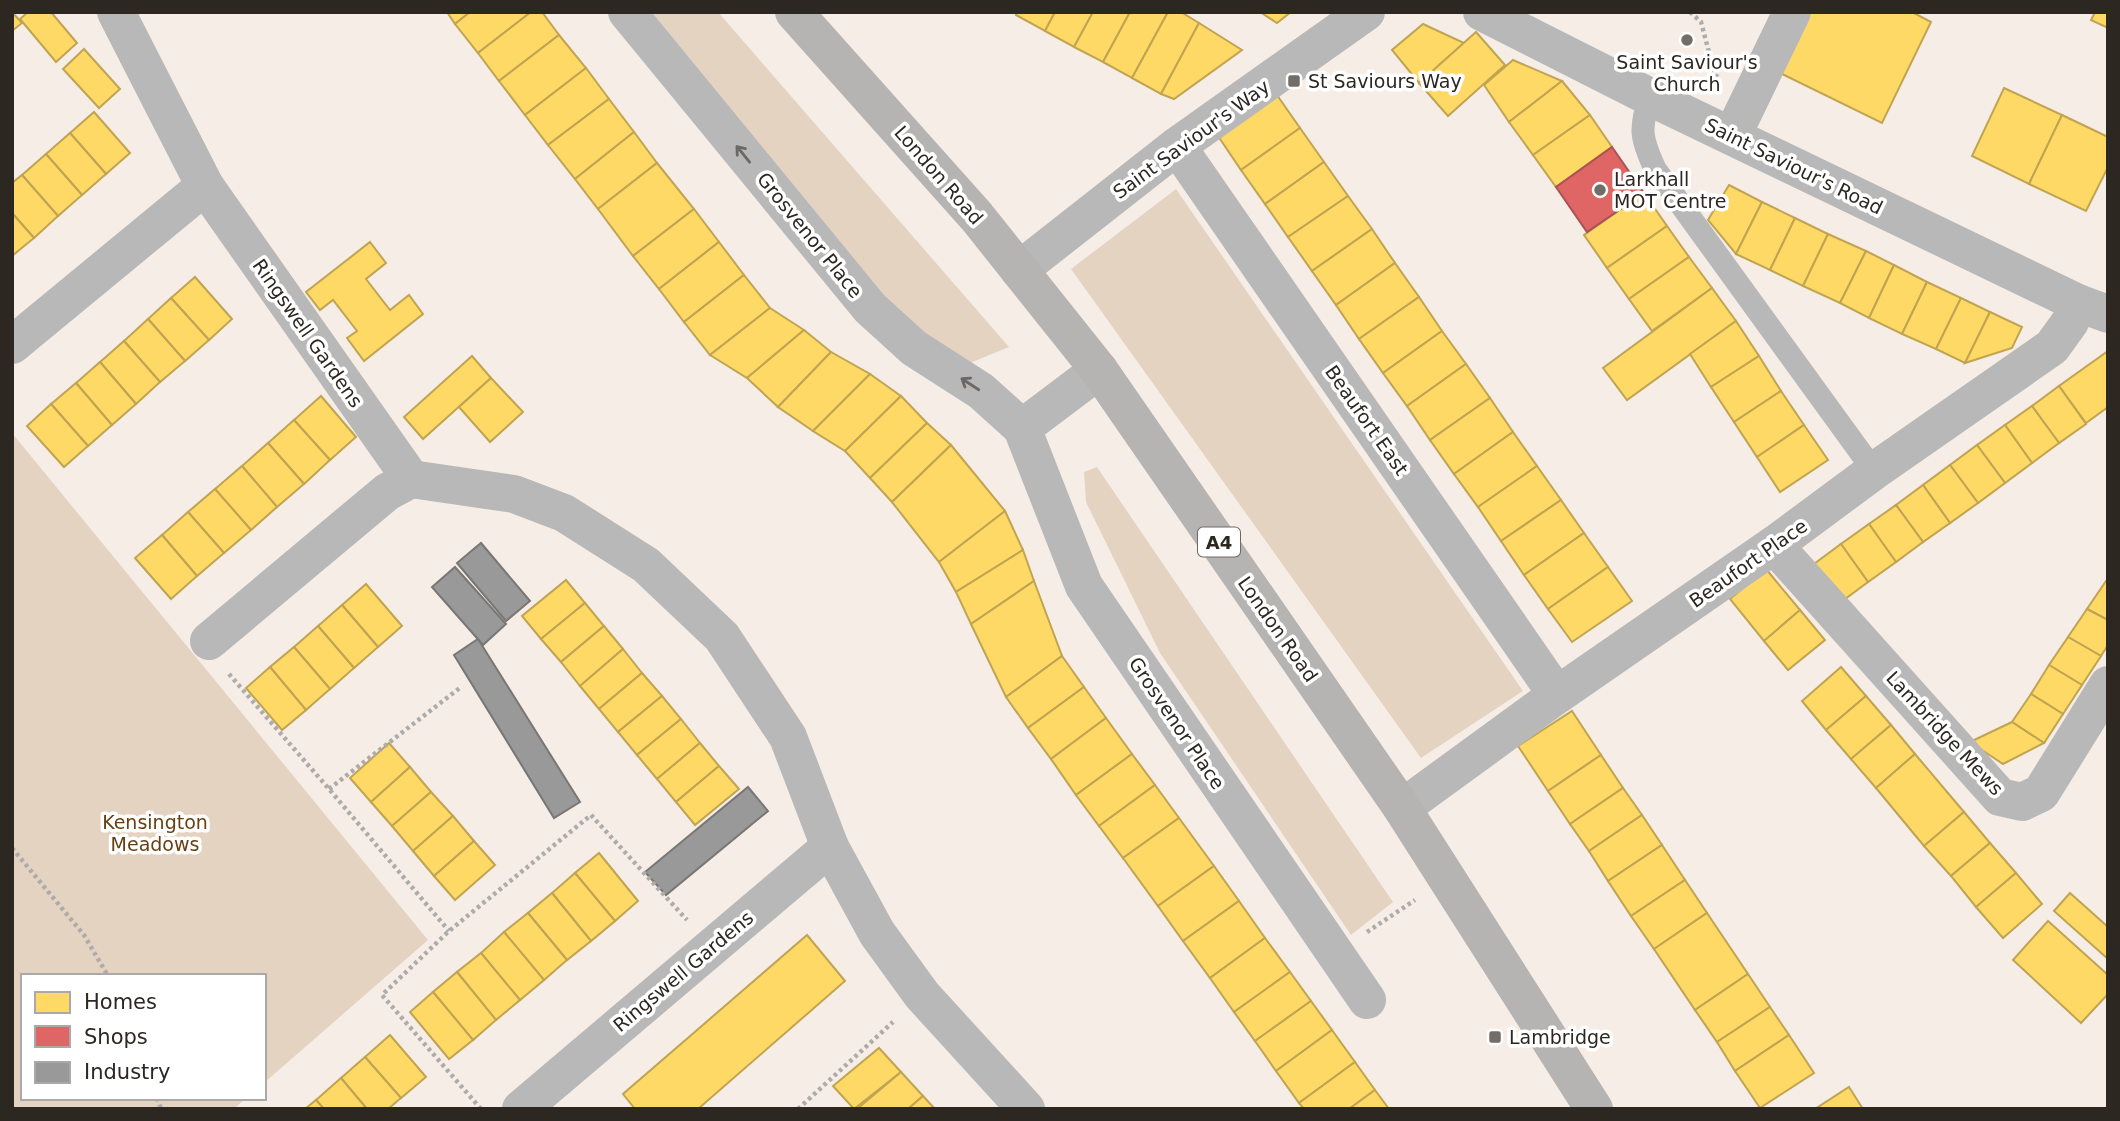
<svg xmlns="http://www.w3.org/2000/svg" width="2120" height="1121" font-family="'DejaVu Sans',sans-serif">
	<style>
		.green { fill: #e5d3c2 }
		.homes { fill: #ffd966; stroke: #c0a452; stroke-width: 2 }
		.shops { fill: #e06666; stroke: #aa5352; stroke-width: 2 }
		.industry { fill: #999; stroke: #797775; stroke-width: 2 }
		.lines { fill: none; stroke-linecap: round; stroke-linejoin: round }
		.path { stroke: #aeacaa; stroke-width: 4.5; stroke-dasharray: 3.5 3.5; stroke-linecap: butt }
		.lane { stroke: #b8b8b9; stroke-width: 23 }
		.street { stroke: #b8b8b9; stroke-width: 38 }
		.highway { stroke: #b6b4b3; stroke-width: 38 }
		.oneway { stroke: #6c6866 }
		.poi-dot { fill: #736d67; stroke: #fff; stroke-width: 2.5 }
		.labels { text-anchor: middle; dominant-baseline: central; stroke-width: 7; stroke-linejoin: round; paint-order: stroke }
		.shield { fill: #fff; stroke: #6c6864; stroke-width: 2 }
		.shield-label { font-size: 18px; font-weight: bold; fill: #2d2722 }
		.poi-label { font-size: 19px; fill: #2d2722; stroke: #fff; text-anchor: start }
		.street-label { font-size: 19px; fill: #2d2722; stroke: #fff }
		.park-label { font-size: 19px; fill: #673f11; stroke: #fff }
	</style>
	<rect width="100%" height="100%" fill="#f6eee6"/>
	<g class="green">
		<polygon points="646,12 718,12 1009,347 970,363 923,341 827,238"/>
		<polygon points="1176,189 1523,691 1421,758 1071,269"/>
		<polygon points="12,433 428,940 264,1083 264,976 23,976 23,1098 246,1098 234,1109 12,1109"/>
		<polygon points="1097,467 1393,902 1351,935 1160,653 1086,502 1084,472"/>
	</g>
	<g class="homes">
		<polygon points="12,12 22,23 12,31"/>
		<polygon points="28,12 51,12 77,43 56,62 20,19"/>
		<polygon points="447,12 470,12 455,24"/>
		<polygon points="470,12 531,12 478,53 455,24"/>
		<polygon points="531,12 542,12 559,35 499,81 478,53"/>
		<polygon points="1017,12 1055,12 1045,31 1016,15"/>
		<polygon points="1055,12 1093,12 1074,47 1045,31"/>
		<polygon points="1093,12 1130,12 1103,62 1074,47"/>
		<polygon points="1130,12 1168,12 1132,78 1103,62"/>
		<polygon points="1168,12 1181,12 1199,23 1161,94 1132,78"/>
		<polygon points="1260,12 1291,12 1277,23"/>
		<polygon points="1810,12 1912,12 1931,22 1882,123 1780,73"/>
		<polygon points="2095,12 2108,12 2108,28 2091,20"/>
		<polygon points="1199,23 1242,50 1174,99 1161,94"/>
		<polygon points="1423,24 1464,43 1419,83 1392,50"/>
		<polygon points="1476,32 1505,65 1448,116 1419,83"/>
		<polygon points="559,35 586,68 525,115 499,81"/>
		<polygon points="84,49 120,89 99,108 63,69"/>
		<polygon points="1513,60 1562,81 1509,122 1484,85"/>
		<polygon points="586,68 609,99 548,145 525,115"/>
		<polygon points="1562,81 1590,115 1533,155 1509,122"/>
		<polygon points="2004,88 2062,115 2029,184 1972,156"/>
		<polygon points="1277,95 1300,128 1241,170 1218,136"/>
		<polygon points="609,99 634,132 575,179 548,145"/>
		<polygon points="94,112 130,153 106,174 70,133"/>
		<polygon points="1590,115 1612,147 1556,187 1533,155"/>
		<polygon points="2062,115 2108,137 2108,167 2086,211 2029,184"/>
		<polygon points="1300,128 1324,162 1265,204 1241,170"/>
		<polygon points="634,132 657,163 598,209 575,179"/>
		<polygon points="70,133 106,174 82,195 46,154"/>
		<polygon points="46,154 82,195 58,216 22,175"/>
		<polygon points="1324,162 1348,196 1288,237 1265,204"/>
		<polygon points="657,163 694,209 633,256 598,209"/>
		<polygon points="22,175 58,216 34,238 12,213 12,183"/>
		<polygon points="1729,185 1762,202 1736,254 1708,220"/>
		<polygon points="1644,193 1667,226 1607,268 1584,235"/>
		<polygon points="1348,196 1372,229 1312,271 1288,237"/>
		<polygon points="1762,202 1795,218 1770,270 1736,254"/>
		<polygon points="694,209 719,242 659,289 633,256"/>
		<polygon points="12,213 34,238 12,256"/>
		<polygon points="1795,218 1828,234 1803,286 1770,270"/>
		<polygon points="1667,226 1689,257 1629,299 1607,268"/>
		<polygon points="1372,229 1395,263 1336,305 1312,271"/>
		<polygon points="1828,234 1866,251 1840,303 1803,286"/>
		<polygon points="370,242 386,263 366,279 390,310 409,295 423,314 364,361 347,338 357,331 333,300 320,310 306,292"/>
		<polygon points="719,242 744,275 684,322 659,289"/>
		<polygon points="1866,251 1894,265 1869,318 1840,303"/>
		<polygon points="1689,257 1712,288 1652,331 1629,299"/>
		<polygon points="1395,263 1419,297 1359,339 1336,305"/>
		<polygon points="1894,265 1927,282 1902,334 1869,318"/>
		<polygon points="744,275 770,308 710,355 684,322"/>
		<polygon points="195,277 232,319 209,340 171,298"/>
		<polygon points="1927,282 1961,298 1936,349 1902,334"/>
		<polygon points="1712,288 1736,321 1627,400 1603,368"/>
		<polygon points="1419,297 1442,331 1383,373 1359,339"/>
		<polygon points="171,298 209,340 185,361 148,319"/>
		<polygon points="1961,298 1990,312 1965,363 1936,349"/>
		<polygon points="770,308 804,330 747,378 710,355"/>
		<polygon points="1990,312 2022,327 2012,348 1965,363"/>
		<polygon points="148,319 185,361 160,382 124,341"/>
		<polygon points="1736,321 1759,356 1711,387 1690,354"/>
		<polygon points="804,330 831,352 778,407 747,378"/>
		<polygon points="1442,331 1466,364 1407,406 1383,373"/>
		<polygon points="124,341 160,382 136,404 100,362"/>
		<polygon points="2108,351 2108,407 2086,423 2059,386"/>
		<polygon points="831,352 870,374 813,431 778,407"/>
		<polygon points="472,356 491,378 423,439 404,417"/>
		<polygon points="1759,356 1781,391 1734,422 1711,387"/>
		<polygon points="100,362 136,404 112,425 76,383"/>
		<polygon points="1466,364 1490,398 1430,440 1407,406"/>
		<polygon points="870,374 901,396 845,451 813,431"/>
		<polygon points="491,378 523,412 490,442 459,407"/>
		<polygon points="76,383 112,425 88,446 51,404"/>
		<polygon points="2059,386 2086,424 2059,443 2032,406"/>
		<polygon points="1781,391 1804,425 1757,457 1734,422"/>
		<polygon points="321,396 356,437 330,460 294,420"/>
		<polygon points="901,396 927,423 870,478 845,451"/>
		<polygon points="1490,398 1513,432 1454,474 1430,440"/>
		<polygon points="51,404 88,446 64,467 27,426"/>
		<polygon points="2032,406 2059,443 2032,463 2005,425"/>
		<polygon points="294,420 330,460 304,484 268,443"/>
		<polygon points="927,423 951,445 892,502 870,478"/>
		<polygon points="1804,425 1828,460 1780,492 1757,457"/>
		<polygon points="2005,425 2032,463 2005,483 1977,445"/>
		<polygon points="1513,432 1537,466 1478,507 1454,474"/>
		<polygon points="268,443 304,484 277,507 242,466"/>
		<polygon points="951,445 1005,511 939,562 892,502"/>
		<polygon points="1977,445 2005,483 1978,503 1950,465"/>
		<polygon points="1950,465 1978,503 1950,523 1923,485"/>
		<polygon points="242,466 277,507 251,530 215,489"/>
		<polygon points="1537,466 1561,500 1501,541 1478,507"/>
		<polygon points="1923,485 1950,523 1923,542 1896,505"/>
		<polygon points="215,489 251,530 224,553 188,512"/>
		<polygon points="1561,500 1584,533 1524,575 1501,541"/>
		<polygon points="1896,505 1923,542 1896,562 1869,524"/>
		<polygon points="1005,511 1023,550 956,592 939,562"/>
		<polygon points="188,512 224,553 197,576 162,535"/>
		<polygon points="1869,524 1896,562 1868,582 1841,544"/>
		<polygon points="1584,533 1608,567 1548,609 1524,575"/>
		<polygon points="162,535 197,576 171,599 135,558"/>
		<polygon points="1841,544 1868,582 1841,602 1814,564"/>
		<polygon points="1023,550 1034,581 971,624 956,592"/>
		<polygon points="1608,567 1632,601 1572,642 1548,609"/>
		<polygon points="1766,569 1800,610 1764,641 1730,599"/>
		<polygon points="566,580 585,603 541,639 522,616"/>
		<polygon points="1034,581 1062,656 1006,697 971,624"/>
		<polygon points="2106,581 2108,582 2108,620 2087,609"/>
		<polygon points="366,584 402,626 378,647 342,605"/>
		<polygon points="585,603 604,626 561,662 541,639"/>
		<polygon points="342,605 378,647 354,668 318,626"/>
		<polygon points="2087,609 2108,620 2108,645 2101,656 2068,637"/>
		<polygon points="1800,610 1825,640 1788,670 1764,641"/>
		<polygon points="318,626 354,668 330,689 294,647"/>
		<polygon points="604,626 623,649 580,686 561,662"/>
		<polygon points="2068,637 2101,656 2082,685 2049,665"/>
		<polygon points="294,647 330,689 306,710 270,667"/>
		<polygon points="623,649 642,673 599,709 580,686"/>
		<polygon points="1062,656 1084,687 1028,728 1006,697"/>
		<polygon points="2049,665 2082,685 2063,714 2031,694"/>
		<polygon points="270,667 306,710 282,730 246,688"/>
		<polygon points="1841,667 1866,696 1826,730 1802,701"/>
		<polygon points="642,673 662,696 618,732 599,709"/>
		<polygon points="1084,687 1106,718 1051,759 1028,728"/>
		<polygon points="2031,694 2063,714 2044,743 2012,722"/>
		<polygon points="662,696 681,719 637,755 618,732"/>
		<polygon points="1866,696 1891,725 1851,759 1826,730"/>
		<polygon points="1572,711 1601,755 1548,791 1518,746"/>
		<polygon points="1106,718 1132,754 1076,795 1051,759"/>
		<polygon points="681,719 700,743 657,779 637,755"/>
		<polygon points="2012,722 2044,743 2003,764 1970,742"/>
		<polygon points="1891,725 1915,754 1876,788 1851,759"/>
		<polygon points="389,743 410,767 371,802 350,778"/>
		<polygon points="700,743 719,766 676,802 657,779"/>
		<polygon points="1132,754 1155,785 1099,826 1076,795"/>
		<polygon points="1915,754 1964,812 1924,846 1876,788"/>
		<polygon points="1601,755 1623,788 1570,824 1548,791"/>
		<polygon points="719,766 739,789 695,825 676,802"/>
		<polygon points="410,767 431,792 392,826 371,802"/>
		<polygon points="1155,785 1179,818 1123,858 1099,826"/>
		<polygon points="1623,788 1642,815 1589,851 1570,824"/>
		<polygon points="431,792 453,816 413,851 392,826"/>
		<polygon points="1964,812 1990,843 1951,876 1924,846"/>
		<polygon points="1642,815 1662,845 1608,881 1589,851"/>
		<polygon points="453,816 474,841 434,876 413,851"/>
		<polygon points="1179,818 1214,866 1158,906 1123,858"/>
		<polygon points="474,841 495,865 455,900 434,876"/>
		<polygon points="1990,843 2016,873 1976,907 1951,876"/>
		<polygon points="1662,845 1685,880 1631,916 1608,881"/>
		<polygon points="599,853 638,901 615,921 575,873"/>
		<polygon points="1214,866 1239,901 1183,941 1158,906"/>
		<polygon points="575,873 615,921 591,941 552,893"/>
		<polygon points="2016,873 2042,904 2003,938 1976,907"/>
		<polygon points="1685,880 1707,913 1654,949 1631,916"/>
		<polygon points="552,893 591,941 567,960 528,913"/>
		<polygon points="2070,893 2108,927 2108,959 2054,911"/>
		<polygon points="1239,901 1265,938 1210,978 1183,941"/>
		<polygon points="528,913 567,960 544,980 504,932"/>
		<polygon points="1707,913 1748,974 1695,1010 1654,949"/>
		<polygon points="2048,921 2108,975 2108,994 2081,1023 2013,960"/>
		<polygon points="504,932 544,980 520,1000 481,953"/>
		<polygon points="807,935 845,981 698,1109 635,1109 623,1094"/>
		<polygon points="1265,938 1290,972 1234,1012 1210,978"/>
		<polygon points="481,953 520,1000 496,1020 457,972"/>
		<polygon points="457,972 496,1020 473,1040 433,992"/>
		<polygon points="1290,972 1311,1001 1255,1041 1234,1012"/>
		<polygon points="1748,974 1770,1007 1717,1042 1695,1010"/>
		<polygon points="433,992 473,1040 449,1059 410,1012"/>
		<polygon points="1311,1001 1332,1030 1276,1071 1255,1041"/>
		<polygon points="1770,1007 1789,1035 1735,1071 1717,1042"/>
		<polygon points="1332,1030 1355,1062 1299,1103 1276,1071"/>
		<polygon points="390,1035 426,1077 401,1098 365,1057"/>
		<polygon points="1789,1035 1814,1073 1760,1108 1735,1071"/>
		<polygon points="879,1048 901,1072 854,1109 833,1086"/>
		<polygon points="365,1057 401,1098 388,1109 367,1109 341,1078"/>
		<polygon points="1355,1062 1375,1090 1349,1109 1304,1109 1299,1103"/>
		<polygon points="901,1072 923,1096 908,1109 857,1109"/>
		<polygon points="341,1078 367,1109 324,1109 316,1100"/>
		<polygon points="1849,1087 1863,1109 1815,1109"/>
		<polygon points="1375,1090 1389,1109 1349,1109"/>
		<polygon points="923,1096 935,1109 908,1109"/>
		<polygon points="316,1100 324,1109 305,1109"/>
	</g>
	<polygon class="shops" points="1612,147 1644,193 1587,232 1556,187"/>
	<g class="industry">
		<polygon points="481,543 530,601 506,621 457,563"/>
		<polygon points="455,567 506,624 483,645 432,587"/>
		<polygon points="478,639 580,802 554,818 454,655"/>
		<polygon points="748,787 768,811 666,895 645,872"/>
	</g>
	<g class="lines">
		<g class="path">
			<polyline points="1690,12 1701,22 1715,75 1718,77"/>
			<polyline points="229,674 329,789 449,931"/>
			<polyline points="329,789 461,687"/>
			<polyline points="12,848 84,935 108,976"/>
			<polyline points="1367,932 1415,900"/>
			<polyline points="157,1098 161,1109"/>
			<polyline points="481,1109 382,995 449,931 591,815 687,920"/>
			<polyline points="798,1109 893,1022"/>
		</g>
		<path class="lane" d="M1650 97C1639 129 1641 138 1655 169L1874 471"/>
		<g class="street">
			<polyline points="116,12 205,186 411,479 514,494 564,513 646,565 722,637 788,737 830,847 877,933 922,995 1026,1109"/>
			<polyline points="627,12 870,308 914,348 981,391 1022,428"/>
			<polyline points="1482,12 1650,97 2078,303 2108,314"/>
			<polyline points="1732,136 1792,12"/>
			<polyline points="1177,146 1557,695"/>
			<polyline points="1019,270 1177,146 1366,12"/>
			<polyline points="12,345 205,186"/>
			<polyline points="1099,370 1022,428 1084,586 1367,1000"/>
			<polyline points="1774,545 2000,797 2022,802 2041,793 2108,685"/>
			<polyline points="209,641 387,492 411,479"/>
			<polyline points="1402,808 1557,695 1774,545 1874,471 2052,347 2070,322 2078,303"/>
			<polyline points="521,1109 830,847"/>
		</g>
		<polyline class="highway" points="794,12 977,217 1099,370 1402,808 1594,1109"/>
	</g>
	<defs><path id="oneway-shaft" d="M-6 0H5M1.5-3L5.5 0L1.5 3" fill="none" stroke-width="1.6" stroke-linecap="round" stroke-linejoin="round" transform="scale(1.75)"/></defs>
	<g class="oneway">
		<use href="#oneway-shaft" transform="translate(743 154) rotate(-129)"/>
		<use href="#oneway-shaft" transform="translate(970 384) rotate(-147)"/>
	</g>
	<g class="poi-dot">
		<circle cx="1687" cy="40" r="7"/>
		<rect x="1287" y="74" width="14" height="14" rx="3.5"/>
		<circle cx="1600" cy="190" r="7"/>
		<rect x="1488" y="1030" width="14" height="14" rx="3.5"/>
	</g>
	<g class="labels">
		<rect class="shield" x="1198" y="527.5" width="42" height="29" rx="5"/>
		<g class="shield-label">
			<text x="1219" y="542">A4</text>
		</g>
		<g class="poi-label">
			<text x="1687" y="62" text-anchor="middle">Saint Saviour's<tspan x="1687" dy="22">Church</tspan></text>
			<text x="1308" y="81">St Saviours Way</text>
			<text x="1614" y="179">Larkhall<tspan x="1614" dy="22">MOT Centre</tspan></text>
			<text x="1509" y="1037">Lambridge</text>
		</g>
		<g class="street-label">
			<text transform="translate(1191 139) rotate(-36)">Saint Saviour's Way</text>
			<text transform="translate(1794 166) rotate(26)">Saint Saviour's Road</text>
			<text transform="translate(939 175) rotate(49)">London Road</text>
			<text transform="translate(810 235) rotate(51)">Grosvenor Place</text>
			<text transform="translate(308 333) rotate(55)">Ringswell Gardens</text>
			<text transform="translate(1367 420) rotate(55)">Beaufort East</text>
			<text transform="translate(1748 563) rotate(-35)">Beaufort Place</text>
			<text transform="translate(1278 629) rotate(55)">London Road</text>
			<text transform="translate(1177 723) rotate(56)">Grosvenor Place</text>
			<text transform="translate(1945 733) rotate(47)">Lambridge Mews</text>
			<text transform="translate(683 971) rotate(-40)">Ringswell Gardens</text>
		</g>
		<g class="park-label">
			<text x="155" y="822">Kensington<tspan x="155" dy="22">Meadows</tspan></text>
		</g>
	</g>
	<rect width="2120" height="1121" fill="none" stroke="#2d2722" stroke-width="28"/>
	<rect x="21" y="974" width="245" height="126" fill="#ffffff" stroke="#aba9a7" stroke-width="2"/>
	<rect x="35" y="992" width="35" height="21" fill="#ffd966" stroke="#aba9a7" stroke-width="2"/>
	<text x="84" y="1009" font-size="21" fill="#2d2722">Homes</text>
	<rect x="35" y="1026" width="35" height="21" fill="#e06666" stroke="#aba9a7" stroke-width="2"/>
	<text x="84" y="1044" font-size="21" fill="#2d2722">Shops</text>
	<rect x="35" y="1062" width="35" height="21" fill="#999999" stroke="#aba9a7" stroke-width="2"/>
	<text x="84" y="1079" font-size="21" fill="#2d2722">Industry</text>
</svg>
